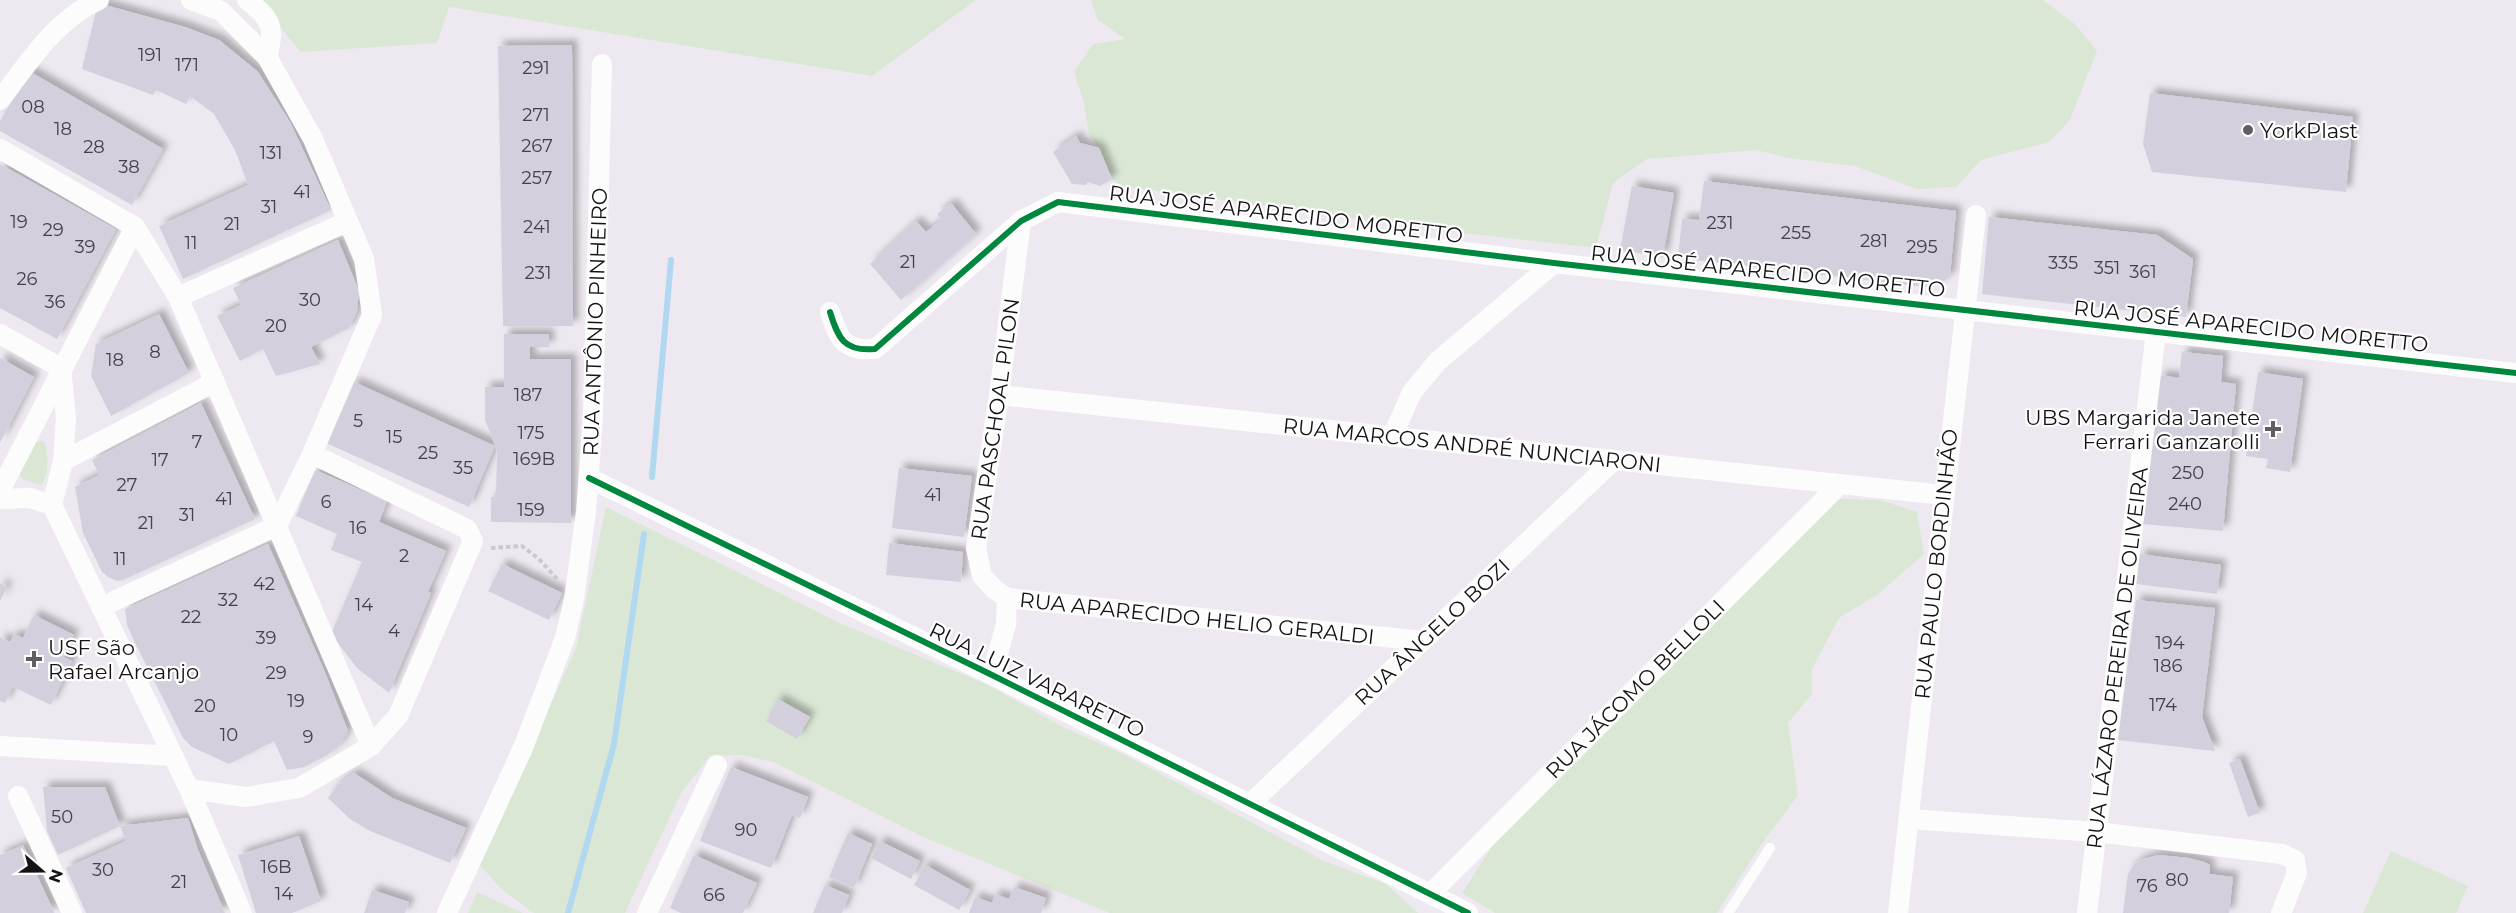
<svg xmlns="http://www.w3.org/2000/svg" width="2516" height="913" font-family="Montserrat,sans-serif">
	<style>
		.green { fill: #dae7d5 }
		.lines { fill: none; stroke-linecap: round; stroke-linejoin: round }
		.stream { stroke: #b1d8f1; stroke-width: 6 }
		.building { fill: #d4cfdc; filter: url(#shadow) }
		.path { stroke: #cac9cc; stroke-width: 4; stroke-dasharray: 4.5 3; stroke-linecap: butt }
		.lane { stroke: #fcfcfd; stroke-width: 10 }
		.street { stroke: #fcfcfd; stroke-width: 20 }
		.cycleway-casing { stroke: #fff; stroke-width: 10 }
		.cycleway { stroke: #00873e; stroke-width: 6 }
		.poi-dot { fill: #615d62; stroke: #fff; stroke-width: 2 }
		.labels { text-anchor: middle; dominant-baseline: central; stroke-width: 4.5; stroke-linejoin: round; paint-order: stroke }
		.number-label { font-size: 18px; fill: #454148 }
		.poi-label { font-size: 21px; fill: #151216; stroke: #fff; text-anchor: start }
		.street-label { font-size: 21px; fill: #151216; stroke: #fff }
	</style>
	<defs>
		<filter id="shadow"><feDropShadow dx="5.5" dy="-5.5" stdDeviation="3" flood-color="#0004"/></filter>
	</defs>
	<rect width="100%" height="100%" fill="#eee9f0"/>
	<g class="green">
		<polygon points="257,0 976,0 872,76 449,7 437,43 301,52"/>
		<polygon points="1091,0 2043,0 2076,25 2097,51 2070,120 2049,142 1981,160 1956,187 1917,189 1855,166 1788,158 1756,150 1647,159 1613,183 1596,248 1437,230 1122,186 1112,179 1099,148 1089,135 1084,103 1074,72 1093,44 1125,39 1098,20"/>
		<path d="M36 441H44C48 453 50 474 41 485L22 479 19 474Z"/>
		<polygon points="1836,499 1880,500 1917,512 1924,554 1877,595 1839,618 1812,669 1812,694 1788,723 1798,795 1761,845 1717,913 1495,913 1462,893 1500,834"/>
		<polygon points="606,507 842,624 986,684 1063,727 1123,754 1324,861 1386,884 1418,913 1110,913 921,836 773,762 741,755 710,756 681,793 625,913 534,913 502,890 479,864 576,648"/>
		<polygon points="2391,851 2468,886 2456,913 2363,913"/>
		<polygon points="477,892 523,913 468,913"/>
	</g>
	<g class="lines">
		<g class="stream">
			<polyline points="652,477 671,260"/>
			<polyline points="568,913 614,744 644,534"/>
		</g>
	</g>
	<g class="building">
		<polygon points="98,3 185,27 219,40 258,72 290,122 331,210 183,279 159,226 248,185 235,150 214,114 190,96 186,104 156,90 153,95 82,69"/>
		<polygon points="572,45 573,326 503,326 498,46"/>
		<polygon points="29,71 163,149 132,205 0,131 0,121"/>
		<polygon points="2150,93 2353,117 2346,192 2152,172 2143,144"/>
		<polygon points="1076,136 1080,143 1099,148 1112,179 1100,186 1087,182 1086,185 1072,184 1053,152"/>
		<polygon points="0,164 116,229 57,339 0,308"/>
		<polygon points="1704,181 1956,211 1950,276 1940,284 1927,287 1678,258 1682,219 1699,220"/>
		<polygon points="1632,186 1674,193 1663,257 1620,250"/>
		<polygon points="951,203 976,234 901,300 870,264 916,221 926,232 941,220 937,214"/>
		<polygon points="1989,217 2157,235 2193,259 2186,317 1982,294"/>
		<polygon points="338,240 359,291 357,311 349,328 311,347 320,364 276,376 263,349 240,361 217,316 241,305 233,288"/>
		<polygon points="159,314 189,373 111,416 91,376 96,344"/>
		<polygon points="504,334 549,334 549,347 530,347 530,359 571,359 571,523 491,522 491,497 496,497 497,451 485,420 485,387 504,387"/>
		<polygon points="2182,352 2223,356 2221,382 2236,384 2223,531 2143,524 2160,375 2179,378"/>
		<polygon points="0,358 34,377 0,443"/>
		<polygon points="2258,372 2303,379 2290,472 2266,468 2268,459 2246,456"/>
		<polygon points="354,382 495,446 469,507 326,443"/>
		<polygon points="201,403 255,519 123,580 117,581 108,577 102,572 83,533 75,487 99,475 92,460"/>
		<polygon points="899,468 972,476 964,537 892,528"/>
		<polygon points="315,470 387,501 379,522 446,551 428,592 431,593 389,693 357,668 331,634 362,562 331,550 337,534 296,516"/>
		<polygon points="889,543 963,552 961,582 886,575"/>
		<polygon points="268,544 324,670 348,731 340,745 327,755 304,767 287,770 274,741 229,764 192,747 183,738 134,641 127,625 125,609"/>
		<polygon points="2140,554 2221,565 2217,594 2136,584"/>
		<polygon points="502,564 562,593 549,620 488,591"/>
		<polygon points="0,583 7,587 0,601"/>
		<polygon points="2136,600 2215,608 2202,717 2215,751 2118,740"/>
		<polygon points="34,615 74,635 64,657 72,661 51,705 13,687 5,703 0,701 0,637 10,642 14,634 23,638"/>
		<polygon points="778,699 810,717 797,739 766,721"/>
		<polygon points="2240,759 2260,813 2248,817 2229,763"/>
		<polygon points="731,767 808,797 800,818 792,815 771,868 700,841"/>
		<polygon points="354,773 392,798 466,828 450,863 370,831 350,819 328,798 338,785"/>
		<polygon points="43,787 105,787 120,826 58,855 47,831"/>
		<polygon points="188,818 198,850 225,913 86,913 66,868 126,841 120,826"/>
		<polygon points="848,833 872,844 854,888 829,877"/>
		<polygon points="299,836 321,901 292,913 256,913 238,855"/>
		<polygon points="880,841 920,861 911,879 871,858"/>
		<polygon points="23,845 54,912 54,913 0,913 0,855"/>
		<polygon points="694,855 757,883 743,913 681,913 670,908"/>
		<polygon points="2158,855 2189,858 2204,862 2210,865 2209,874 2233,877 2229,913 2123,913 2128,874 2133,866 2140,860"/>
		<polygon points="925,865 970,890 959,910 914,885"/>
		<polygon points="825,885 849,895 842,913 813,913"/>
		<polygon points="1014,887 1046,898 1041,913 969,913 975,897 992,903 995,894 1009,899"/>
		<polygon points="372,890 409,902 405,913 364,913"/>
	</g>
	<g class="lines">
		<polyline class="path" points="491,548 522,546 539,559 557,579"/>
		<polyline class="lane" points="1728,913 1770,848"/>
		<g class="street">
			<polyline points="191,0 221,11 267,57 313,139 364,259 372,315 312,454 277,526"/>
			<path d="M247 0C271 19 276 27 267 57"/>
			<path d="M0 100C28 63 55 20 99 0"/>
			<polyline points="0,149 135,227 178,297 371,746"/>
			<polyline points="178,297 347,222"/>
			<path d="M830 312C838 338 844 352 875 349L1021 221 1058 202 1554 263 2516 373"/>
			<polyline points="0,334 61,368 66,418 63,461 52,505 189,789 242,913"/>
			<polyline points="999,395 1944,495"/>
			<polyline points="1392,437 1412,392 1438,361 1554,263"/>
			<polyline points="63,461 215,382"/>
			<polyline points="589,478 992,675 1468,913"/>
			<polyline points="0,491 135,227"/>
			<polyline points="0,499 30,498 52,505"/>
			<polyline points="1007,598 1423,641"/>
			<polyline points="101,607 277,526"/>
			<polyline points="992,675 1006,624 1007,598 994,589 982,576 976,548 999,395 1021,221"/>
			<polyline points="0,746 173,756"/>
			<polyline points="189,789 246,797 299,788 371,746 398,716 473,541 467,529 312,454"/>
			<polyline points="18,796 72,913"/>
			<polyline points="1250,804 1614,460"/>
			<polyline points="1909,819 2096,832 2282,854 2295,860 2297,873 2281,913"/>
			<polyline points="1430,894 1840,484"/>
			<polyline points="447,913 523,748 565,638 574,599 586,512 593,417 602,64"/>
			<polyline points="647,913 717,765"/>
			<polyline points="1898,913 1976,215"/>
			<polyline points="2087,913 2156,332"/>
		</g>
		<defs>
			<g id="cycleway">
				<path d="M830 312C838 338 844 352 875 349L1021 221 1058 202 1554 263 2516 373"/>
				<polyline points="589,478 992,675 1468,913"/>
			</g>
		</defs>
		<use href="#cycleway" class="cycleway-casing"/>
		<use href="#cycleway" class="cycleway"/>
	</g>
	<g class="poi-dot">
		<circle cx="2248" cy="130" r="6"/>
		<path d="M2270 420h6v6h6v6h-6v6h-6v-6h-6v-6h6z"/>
		<path d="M31 650h6v6h6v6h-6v6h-6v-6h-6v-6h6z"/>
	</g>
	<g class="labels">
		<g class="number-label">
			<text x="150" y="55">191</text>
			<text x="187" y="65">171</text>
			<text x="536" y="68">291</text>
			<text x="33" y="107">08</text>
			<text x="536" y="115">271</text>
			<text x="63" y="129">18</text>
			<text x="537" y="146">267</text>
			<text x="94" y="147">28</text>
			<text x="271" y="153">131</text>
			<text x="129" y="167">38</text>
			<text x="537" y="178">257</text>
			<text x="302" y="192">41</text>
			<text x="269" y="207">31</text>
			<text x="19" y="222">19</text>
			<text x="1720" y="223">231</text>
			<text x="232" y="224">21</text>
			<text x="537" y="227">241</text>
			<text x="53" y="230">29</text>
			<text x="1796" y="233">255</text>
			<text x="1874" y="241">281</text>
			<text x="191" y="243">11</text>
			<text x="85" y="247">39</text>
			<text x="1922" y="247">295</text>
			<text x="908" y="262">21</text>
			<text x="2063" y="263">335</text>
			<text x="2107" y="268">351</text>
			<text x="2143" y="272">361</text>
			<text x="538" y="273">231</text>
			<text x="27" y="279">26</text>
			<text x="310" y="300">30</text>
			<text x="55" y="302">36</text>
			<text x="276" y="326">20</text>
			<text x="155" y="352">8</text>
			<text x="115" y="360">18</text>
			<text x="528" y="395">187</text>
			<text x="358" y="421">5</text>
			<text x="531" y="433">175</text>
			<text x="394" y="437">15</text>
			<text x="197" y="442">7</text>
			<text x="428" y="453">25</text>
			<text x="534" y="459">169B</text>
			<text x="160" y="460">17</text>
			<text x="463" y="468">35</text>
			<text x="2188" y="473">250</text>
			<text x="127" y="485">27</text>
			<text x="933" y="495">41</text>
			<text x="224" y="499">41</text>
			<text x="326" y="502">6</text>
			<text x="2185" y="504">240</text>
			<text x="531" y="510">159</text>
			<text x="187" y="515">31</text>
			<text x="146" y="523">21</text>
			<text x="358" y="528">16</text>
			<text x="404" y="556">2</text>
			<text x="120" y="559">11</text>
			<text x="264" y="584">42</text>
			<text x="228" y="600">32</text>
			<text x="364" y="605">14</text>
			<text x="191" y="617">22</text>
			<text x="394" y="631">4</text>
			<text x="266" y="638">39</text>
			<text x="2170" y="643">194</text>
			<text x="2168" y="666">186</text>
			<text x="276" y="673">29</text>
			<text x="296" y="701">19</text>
			<text x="2163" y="705">174</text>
			<text x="205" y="706">20</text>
			<text x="229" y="735">10</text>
			<text x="308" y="737">9</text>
			<text x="62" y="817">50</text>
			<text x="746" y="830">90</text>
			<text x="276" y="867">16B</text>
			<text x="103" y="870">30</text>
			<text x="2177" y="880">80</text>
			<text x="179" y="882">21</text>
			<text x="2147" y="886">76</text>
			<text x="284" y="894">14</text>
			<text x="714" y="895">66</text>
		</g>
		<g class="poi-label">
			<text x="2260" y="130">YorkPlast</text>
			<text x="2260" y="417" text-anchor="end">UBS Margarida Janete<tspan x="2260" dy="24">Ferrari Ganzarolli</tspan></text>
			<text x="48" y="647">USF São<tspan x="48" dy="24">Rafael Arcanjo</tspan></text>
		</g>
		<g class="street-label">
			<text transform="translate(1286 214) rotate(7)">RUA JOSÉ APARECIDO MORETTO</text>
			<text transform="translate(1768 271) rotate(6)">RUA JOSÉ APARECIDO MORETTO</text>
			<text transform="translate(595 322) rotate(-88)">RUA ANTÔNIO PINHEIRO</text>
			<text transform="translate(2251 326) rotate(6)">RUA JOSÉ APARECIDO MORETTO</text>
			<text transform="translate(995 419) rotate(-82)">RUA PASCHOAL PILON</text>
			<text transform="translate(1472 445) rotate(6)">RUA MARCOS ANDRÉ NUNCIARONI</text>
			<text transform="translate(1936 564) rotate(-84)">RUA PAULO BORDINHÃO</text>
			<text transform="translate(1197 618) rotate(6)">RUA APARECIDO HELIO GERALDI</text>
			<text transform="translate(1432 632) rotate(-43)">RUA ÂNGELO BOZI</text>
			<text transform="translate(2117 658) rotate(-83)">RUA LÁZARO PEREIRA DE OLIVEIRA</text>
			<text transform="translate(1037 680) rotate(26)">RUA LUIZ VARARETTO</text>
			<text transform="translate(1635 689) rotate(-45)">RUA JÁCOMO BELLOLI</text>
		</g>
	</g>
	<g transform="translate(42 871) rotate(110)" stroke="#ffffff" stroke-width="4.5" paint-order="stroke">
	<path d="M0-4.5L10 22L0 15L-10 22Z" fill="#151216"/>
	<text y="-9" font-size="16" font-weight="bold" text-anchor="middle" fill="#151216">N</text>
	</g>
</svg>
